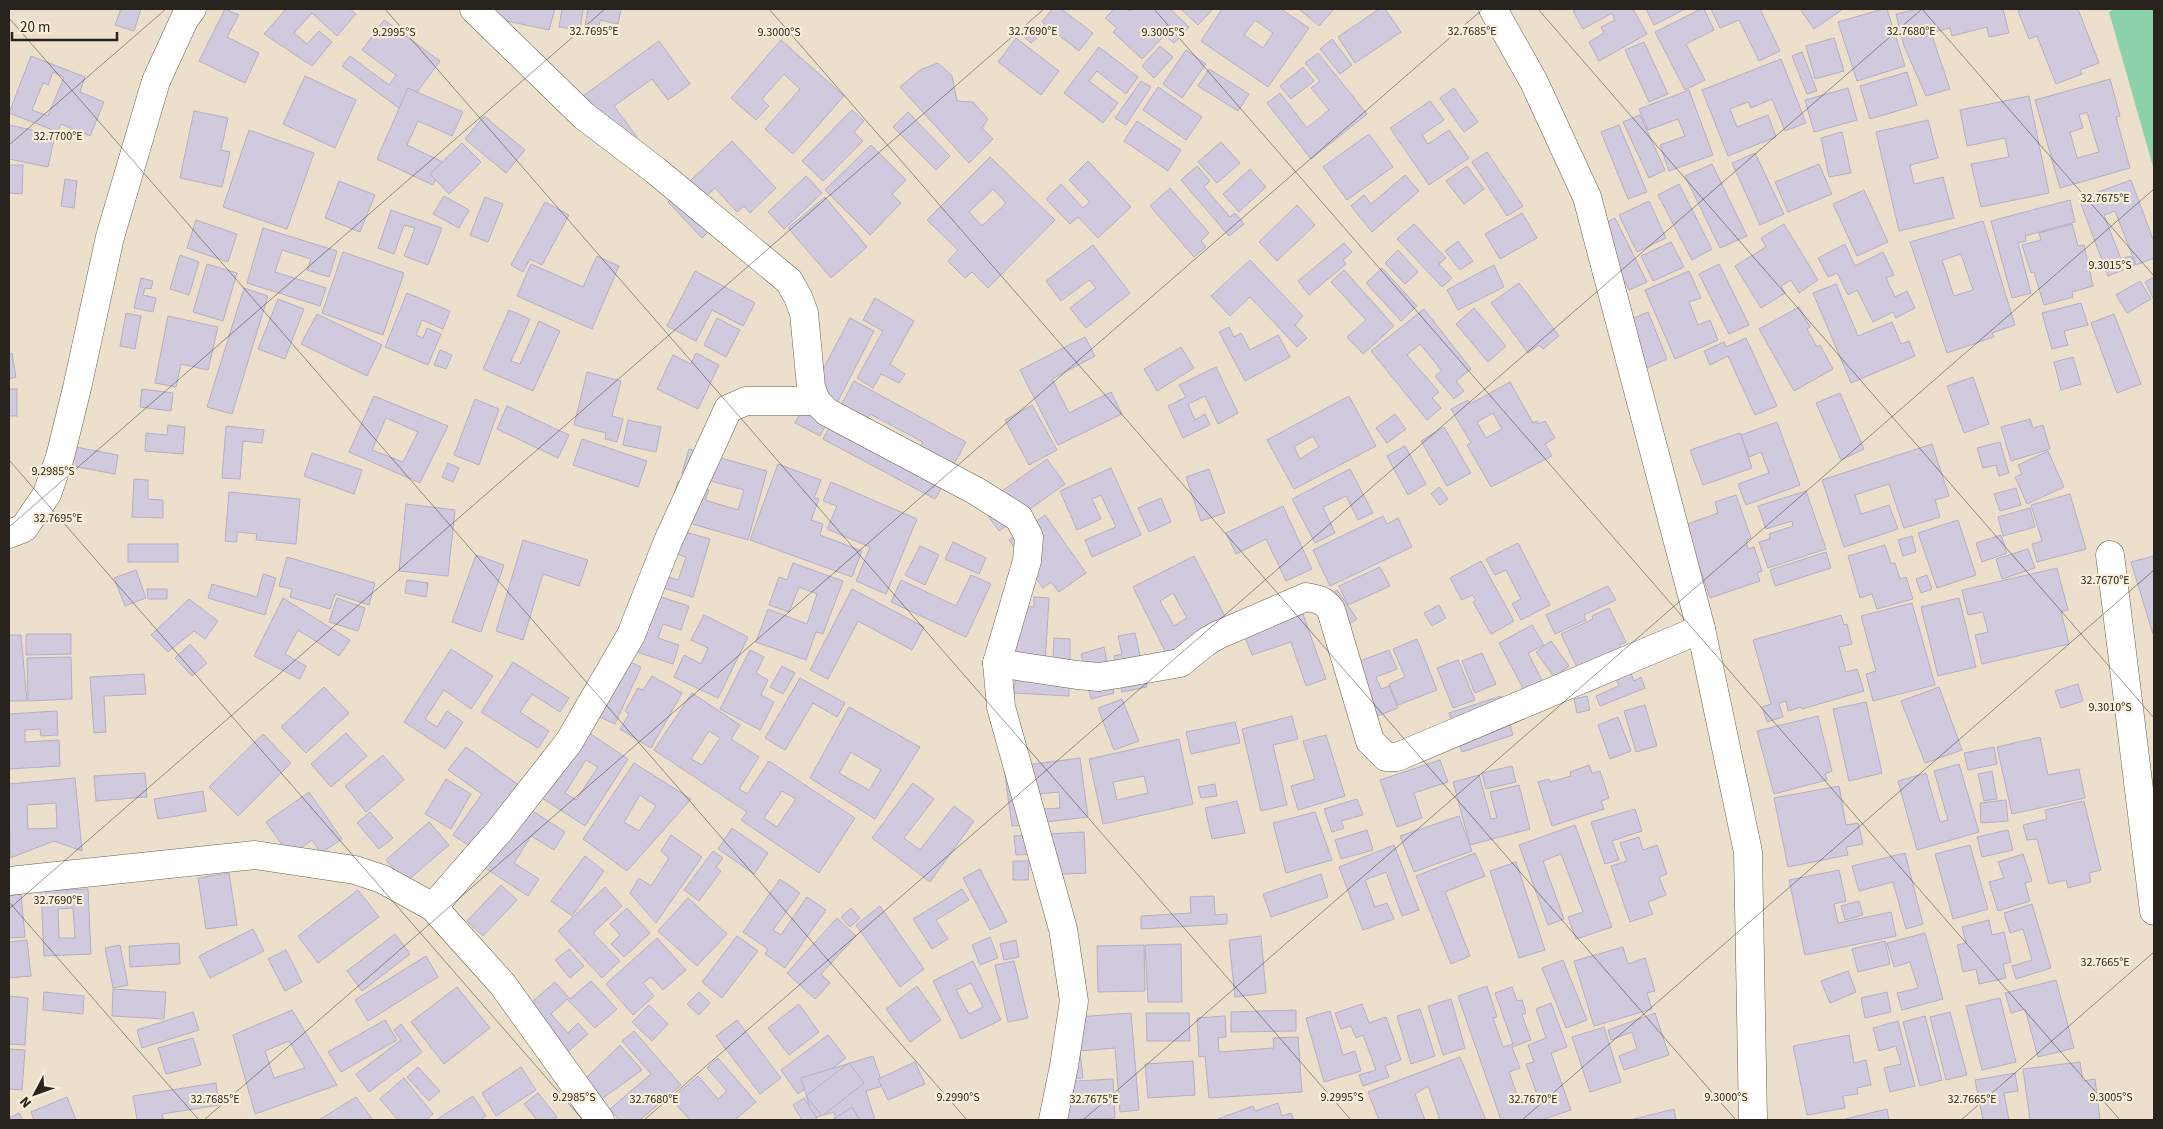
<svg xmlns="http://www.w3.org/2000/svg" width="2163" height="1129" font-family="'Source Sans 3',sans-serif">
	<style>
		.green { fill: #8bd1a9 }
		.building { fill: #d1c9de; stroke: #b5aec2; fill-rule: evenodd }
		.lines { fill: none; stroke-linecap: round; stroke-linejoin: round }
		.minor-casing { stroke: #6a604e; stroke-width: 29 }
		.tertiary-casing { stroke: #6a604e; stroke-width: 29 }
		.minor { stroke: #fff; stroke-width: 28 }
		.tertiary { stroke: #fff; stroke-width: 28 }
		.ticks { fill: none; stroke: #28241d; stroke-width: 1; stroke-opacity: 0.45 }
		.ticks-label { font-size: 12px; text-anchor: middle; fill: #28241d; stroke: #f9eed9; stroke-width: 4.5; stroke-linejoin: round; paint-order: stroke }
	</style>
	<rect width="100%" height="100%" fill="#ece0cc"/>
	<polygon class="green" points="2114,9 2154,9 2154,170 2109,12"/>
	<g class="building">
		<polygon points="121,9 141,9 134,31 115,25"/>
		<polygon points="225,9 239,15 227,37 259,53 245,83 199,61"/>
		<polygon points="286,9 350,9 356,14 337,36 312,13 294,33 307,44 319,31 332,42 312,66 264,34"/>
		<polygon points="480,9 555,9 549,30 479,15"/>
		<polygon points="562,9 583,9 580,30 559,27"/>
		<polygon points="588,9 621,9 618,24 600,20 599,28 585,26"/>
		<polygon points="1052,9 1061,9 1093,33 1079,51 1042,22"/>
		<polygon points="1114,9 1127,9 1130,11 1132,9 1170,9 1189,27 1174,43 1165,35 1142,59 1113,32 1117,28 1105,18"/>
		<polygon points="1181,9 1210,9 1212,10 1198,25"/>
		<path d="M1222 9H1281L1309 28 1268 87 1201 41ZM1255 20 1273 33 1263 48 1244 35Z"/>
		<polygon points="1299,9 1334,9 1319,26"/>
		<polygon points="1379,9 1385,9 1401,32 1355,63 1338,37"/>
		<polygon points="1577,9 1633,9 1647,34 1599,61 1589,42 1604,33 1601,27 1615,20 1612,13 1583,29 1573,11"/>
		<polygon points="1646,9 1685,9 1654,25"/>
		<polygon points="1701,9 1704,9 1714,30 1686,44 1705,80 1685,90 1655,32"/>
		<polygon points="1711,9 1760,9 1780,51 1759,61 1739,20 1720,28"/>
		<polygon points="1800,9 1843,9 1814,29"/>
		<polygon points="1883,9 1887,9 1905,66 1857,81 1838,22"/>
		<polygon points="1918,9 2003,9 2009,33 1989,37 1987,27 1952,36 1950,28 1931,33 1950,89 1926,96 1904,46 1896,14"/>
		<polygon points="2023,9 2078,9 2099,63 2080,70 2082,74 2056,84 2037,36 2029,39 2018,11"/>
		<polygon points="384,20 440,61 403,111 342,66 350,56 389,85 396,75 362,50"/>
		<polygon points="1029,28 1037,38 1031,43 1022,35"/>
		<polygon points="1016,38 1059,71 1041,95 998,62"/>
		<polygon points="1834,38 1844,71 1815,79 1806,46"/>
		<polygon points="1332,39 1352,65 1340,74 1320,49"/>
		<polygon points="781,40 844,96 793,154 765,129 800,89 784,74 762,99 769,106 756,120 731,98"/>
		<polygon points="659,41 690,84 668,100 652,79 614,106 637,137 614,154 576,101"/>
		<polygon points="1644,42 1668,94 1649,102 1625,50"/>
		<polygon points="1160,46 1173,57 1154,78 1142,66"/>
		<polygon points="1099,47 1138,77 1126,94 1097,71 1089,81 1118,103 1103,123 1064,93"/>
		<polygon points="1186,50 1206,64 1182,98 1163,84"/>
		<polygon points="1802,52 1817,91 1807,94 1792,56"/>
		<polygon points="1318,53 1367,114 1311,159 1267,103 1280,93 1307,128 1329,110 1311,88 1320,81 1305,63"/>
		<path d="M31 56 85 77 80 92 104 102 90 136 61 124 58 132 9 113ZM53 72 64 77 48 116 32 110 43 83 48 85Z"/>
		<polygon points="1781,59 1806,123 1785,131 1772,99 1751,108 1748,102 1730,109 1737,127 1768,115 1776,137 1728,156 1702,90"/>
		<polygon points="938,63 952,76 957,101 973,102 988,119 982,128 993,139 969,163 900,87 920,70"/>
		<polygon points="1303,67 1314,81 1291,99 1280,86"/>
		<polygon points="1209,69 1249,94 1238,111 1198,86"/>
		<polygon points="1907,72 1917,105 1870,119 1860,86"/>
		<polygon points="305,76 356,100 335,148 283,124"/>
		<path d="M2110 79 2120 116 2116 117 2130 168 2060 188 2035 100ZM2087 112 2099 152 2077 158 2070 132 2083 128 2079 115Z"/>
		<polygon points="1141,81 1151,87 1126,125 1115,118"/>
		<polygon points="1158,87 1202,117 1186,140 1143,110"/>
		<polygon points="408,88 463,112 452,136 418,121 407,145 443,162 433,185 377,159"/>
		<polygon points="1454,88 1478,122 1464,132 1440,98"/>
		<polygon points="1848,88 1857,120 1814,132 1805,100"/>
		<polygon points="1689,90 1713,155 1669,171 1660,145 1685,136 1678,119 1648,130 1639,109"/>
		<polygon points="2029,96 2049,193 1981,207 1971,164 2009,157 2005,138 1967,146 1960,110"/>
		<polygon points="1430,101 1444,120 1422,135 1428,144 1449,130 1469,158 1429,185 1390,128"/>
		<polygon points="852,110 864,121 854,132 863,141 823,181 802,161"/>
		<polygon points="194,111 228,118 221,150 230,152 222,187 180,178"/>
		<polygon points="908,112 950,156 936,170 893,127"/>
		<polygon points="1640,115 1665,170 1649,178 1623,122"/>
		<polygon points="484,116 525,150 506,173 465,139"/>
		<polygon points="1928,120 1938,158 1910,165 1914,184 1943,177 1954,218 1899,231 1876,132"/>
		<polygon points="1137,121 1181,150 1168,171 1124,141"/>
		<polygon points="9,125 55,135 48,167 9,159"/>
		<polygon points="1619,125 1647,192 1628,199 1601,132"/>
		<polygon points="249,130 314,153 287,229 223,207"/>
		<polygon points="1842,132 1851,173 1829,177 1821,138"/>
		<polygon points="1369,134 1393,167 1347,200 1323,167"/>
		<polygon points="732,141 776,188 750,213 744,206 737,212 715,188 702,200 721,220 702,238 668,202"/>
		<polygon points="1221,142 1240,163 1217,183 1198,162"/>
		<polygon points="462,143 481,162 449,194 430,174"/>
		<polygon points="871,145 906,180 892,194 901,203 870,235 825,190"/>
		<polygon points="1487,152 1523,206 1507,216 1472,162"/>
		<polygon points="1755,153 1784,214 1760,225 1732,163"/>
		<path d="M990 157 1055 220 988 288 972 272 965 278 948 261 958 250 927 220ZM993 189 1006 203 982 226 969 212Z"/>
		<polygon points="1088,161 1131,207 1098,238 1078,217 1070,224 1046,199 1061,184 1083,208 1090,202 1069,180"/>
		<polygon points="1712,164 1747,236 1720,248 1685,176"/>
		<polygon points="1819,164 1832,194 1788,212 1775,182"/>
		<polygon points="9,165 23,165 22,194 9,193"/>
		<polygon points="1197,166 1210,181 1204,187 1230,217 1235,213 1244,224 1229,236 1181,180"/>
		<polygon points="1467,166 1484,189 1464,204 1446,181"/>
		<polygon points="1250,169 1266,187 1239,212 1223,194"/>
		<polygon points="1405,175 1419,191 1372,232 1351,206 1364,195 1371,204"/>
		<polygon points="806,176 822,193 784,229 768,212"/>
		<polygon points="65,179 77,181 74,208 61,206"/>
		<polygon points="2131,180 2154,242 2154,258 2136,265 2115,211 2104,215 2121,259 2131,256 2135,265 2108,276 2079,199"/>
		<polygon points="339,181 375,195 360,232 325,218"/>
		<polygon points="1679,184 1712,249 1692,260 1658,195"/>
		<polygon points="1170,188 1209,233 1201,241 1206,247 1194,257 1150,206"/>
		<polygon points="1864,190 1888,242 1857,256 1833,204"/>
		<polygon points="444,196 469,210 459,228 433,214"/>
		<polygon points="485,197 503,204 488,242 470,235"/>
		<polygon points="825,197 867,247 831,278 788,228"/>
		<polygon points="2070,200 2075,222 2025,236 2026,241 2018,243 2031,293 2012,298 1991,221"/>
		<polygon points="1649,201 1666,238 1637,252 1619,215"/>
		<polygon points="545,202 569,215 542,265 530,259 523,272 511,265"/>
		<polygon points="1297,205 1315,225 1277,261 1259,242"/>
		<polygon points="391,210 442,228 428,265 404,256 415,228 404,225 394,254 378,248"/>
		<polygon points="1522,213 1537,238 1500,259 1485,234"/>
		<polygon points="1615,218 1647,282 1629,290 1598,227"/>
		<polygon points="196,220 237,234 228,262 187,248"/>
		<path d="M1983 221 2015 325 1992 333 1994 337 1947 353 1910 242ZM1961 254 1973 290 1954 296 1942 260Z"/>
		<polygon points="1414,224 1446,258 1439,264 1452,278 1442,287 1397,239"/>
		<polygon points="1784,224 1818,280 1799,293 1791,280 1781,286 1785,293 1761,308 1735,266 1766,247 1761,238"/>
		<polygon points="2072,224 2078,246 2084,245 2093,286 2072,292 2073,297 2044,305 2034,272 2031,273 2022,245 2041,240 2039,233"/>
		<polygon points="263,228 337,251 329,277 307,270 311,259 282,250 275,272 326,288 320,306 247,283"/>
		<polygon points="1458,241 1473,261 1460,270 1445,251"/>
		<polygon points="1671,242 1684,267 1653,281 1641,256"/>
		<polygon points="1344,243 1352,252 1343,260 1346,264 1309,295 1298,281"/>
		<polygon points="1845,244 1855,266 1883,252 1894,275 1886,278 1895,297 1907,291 1915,308 1896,318 1893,312 1873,322 1857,290 1848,295 1837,273 1828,277 1818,258"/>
		<polygon points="1093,245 1130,293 1086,328 1070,308 1096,288 1089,280 1061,301 1046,281"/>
		<polygon points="1398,250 1418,272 1405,284 1385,263"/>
		<polygon points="343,252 404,273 383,335 322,313"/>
		<polygon points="180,255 199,262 189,295 170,289"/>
		<polygon points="597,256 619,266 592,329 517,296 531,264 583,287"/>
		<polygon points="1250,260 1303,316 1295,325 1307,338 1297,347 1250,297 1230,316 1211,296"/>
		<polygon points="207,264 237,273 223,321 193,312"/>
		<polygon points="1719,264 1749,325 1729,334 1699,274"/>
		<polygon points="1494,265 1504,287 1458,310 1447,290"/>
		<polygon points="1382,268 1417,306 1401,321 1366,283"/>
		<polygon points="1344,270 1394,326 1363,354 1347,337 1366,320 1331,282"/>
		<polygon points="695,271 755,303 743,326 712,310 696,341 667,326"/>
		<polygon points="1689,271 1701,298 1689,302 1698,325 1710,320 1718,340 1675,359 1645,290"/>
		<polygon points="2154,277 2154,300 2145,282"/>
		<polygon points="141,278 153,281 151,289 145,288 143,295 156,298 153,312 134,308"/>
		<polygon points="2140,281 2151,299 2127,313 2116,295"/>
		<polygon points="1519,283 1559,336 1543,349 1539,345 1528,353 1491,303"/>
		<polygon points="1836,284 1858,336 1892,322 1901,344 1909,341 1915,356 1851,383 1813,293"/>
		<polygon points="244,288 268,296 232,414 207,407"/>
		<polygon points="407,293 450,311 443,329 422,320 416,335 423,338 427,328 441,334 428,365 385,347"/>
		<polygon points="875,298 914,321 890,364 905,374 899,383 881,374 873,388 857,378 883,331 863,320"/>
		<polygon points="278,299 304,309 285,359 258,349"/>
		<polygon points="2081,303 2088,325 2064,331 2068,345 2052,349 2042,313"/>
		<polygon points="1799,307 1810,327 1807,329 1817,347 1820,345 1833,369 1794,391 1759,329"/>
		<polygon points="1474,308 1506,346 1488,362 1456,324"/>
		<polygon points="1424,309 1471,369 1456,381 1464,391 1454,399 1435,376 1442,371 1420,344 1407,355 1439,392 1432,398 1441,408 1427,420 1371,351"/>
		<polygon points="509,310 530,319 511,361 520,364 539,321 560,331 533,391 483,369"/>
		<polygon points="1648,312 1667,359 1644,369 1625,322"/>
		<polygon points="126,313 141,316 135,349 120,346"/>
		<polygon points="317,314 382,345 367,376 301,344"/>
		<polygon points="2114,314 2141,384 2117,393 2091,323"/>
		<polygon points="168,316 218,327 208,370 181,364 176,387 155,383"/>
		<polygon points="717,318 740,330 726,357 704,345"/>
		<polygon points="850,318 874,331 820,436 795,423"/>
		<polygon points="1229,327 1234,337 1241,333 1250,350 1278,335 1290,357 1245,381 1219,332"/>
		<polygon points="1085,337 1095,356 1052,379 1069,413 1111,392 1122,414 1058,445 1020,370"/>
		<polygon points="1746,338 1777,406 1755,415 1728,356 1710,365 1704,351 1724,342 1726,347"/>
		<polygon points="1181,347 1194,368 1157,391 1144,369"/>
		<polygon points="440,350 452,355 446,369 434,365"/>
		<polygon points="12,353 16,377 9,379 9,354"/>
		<polygon points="696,353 719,365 698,409 657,389 673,355 691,364"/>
		<polygon points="2073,357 2081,384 2061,390 2054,362"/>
		<polygon points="1216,367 1238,413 1218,424 1205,396 1188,404 1195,420 1205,414 1210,425 1183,438 1168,406 1186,397 1179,385"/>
		<polygon points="587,372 621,381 612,416 623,419 617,442 605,439 606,433 574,425"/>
		<polygon points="1973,377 1989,424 1964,433 1947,386"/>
		<path d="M854 381 966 442 935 499 823 439ZM870 414 923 442 911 465 858 437Z"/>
		<path d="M1510 382 1533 423 1537 421 1538 424 1545 421 1555 438 1545 444 1552 456 1491 487 1467 445 1471 443 1451 409 1468 400 1470 404ZM1493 413 1502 429 1486 438 1477 422Z"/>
		<rect x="9" y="389" width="8" height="27"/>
		<polygon points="142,389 173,393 171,411 140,407"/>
		<polygon points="1840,393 1864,449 1841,460 1816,403"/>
		<path d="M374 396 448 426 420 483 349 452ZM386 418 418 432 403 462 372 450Z"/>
		<path d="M1349 396 1376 446 1294 489 1267 440ZM1313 436 1319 447 1300 459 1294 447Z"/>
		<polygon points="475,399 499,409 479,465 454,455"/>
		<polygon points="1032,405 1057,450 1029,465 1005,420"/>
		<polygon points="507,406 569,435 558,458 497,429"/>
		<polygon points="1395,414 1406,429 1387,443 1376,428"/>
		<polygon points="2030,419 2033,428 2043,425 2050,449 2011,461 2001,427"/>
		<polygon points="628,420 661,427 656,452 623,445"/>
		<polygon points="1777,422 1800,485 1746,505 1738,484 1769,473 1761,452 1749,457 1741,435"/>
		<polygon points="168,425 185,427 183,454 145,451 146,433 167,435"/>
		<polygon points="226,426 264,430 262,443 243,441 240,479 222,478"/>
		<polygon points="1444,427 1471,473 1447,486 1421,441"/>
		<polygon points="1740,433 1752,468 1703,485 1690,450"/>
		<polygon points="582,439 647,461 638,487 573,465"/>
		<polygon points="2000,442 2009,473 1999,476 1996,465 1983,468 1977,448"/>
		<polygon points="1932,444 1949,496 1935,500 1940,517 1904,528 1889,484 1855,495 1861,514 1889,505 1898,529 1844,547 1822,480"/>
		<polygon points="70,446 118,455 115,474 67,465"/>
		<polygon points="1405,446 1426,484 1408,495 1387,456"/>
		<polygon points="689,449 767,471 748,540 668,517 678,481 709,490 705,500 738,510 744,490 682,473"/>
		<polygon points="2048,451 2064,487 2027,504 2015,477 2022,474 2018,465"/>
		<polygon points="312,453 362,470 354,494 304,476"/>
		<polygon points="1047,459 1065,484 999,531 981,506"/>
		<polygon points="448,463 459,468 453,482 442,477"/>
		<polygon points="778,464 821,480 814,498 819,499 811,520 823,524 820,535 862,551 852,577 750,540"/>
		<polygon points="1111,468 1141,535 1092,557 1085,540 1116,527 1101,495 1092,499 1101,519 1077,530 1060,491"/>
		<polygon points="1209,469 1225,513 1201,521 1186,477"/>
		<polygon points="1350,469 1373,513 1358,520 1346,496 1323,507 1335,533 1315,543 1292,499"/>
		<polygon points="134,479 148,480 148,499 163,500 163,518 132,517"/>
		<polygon points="831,482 917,519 886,594 856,581 870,547 827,529 837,506 823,501"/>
		<polygon points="1439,487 1448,499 1440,505 1431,494"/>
		<polygon points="2016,488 2021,505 2000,511 1994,494"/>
		<polygon points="1806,491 1826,549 1768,568 1759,542 1770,539 1769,534 1793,526 1792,521 1766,529 1758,506"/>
		<polygon points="229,492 300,499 296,544 256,540 257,534 237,532 237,542 225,541"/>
		<polygon points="2070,494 2086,549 2037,562 2032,544 2042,541 2031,505"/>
		<polygon points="1736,495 1751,538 1746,541 1748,549 1754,547 1762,571 1757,573 1760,581 1710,598 1685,525 1718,513 1715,502"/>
		<polygon points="1161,498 1171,522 1149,532 1138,508"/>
		<polygon points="406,504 455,510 448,576 399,571"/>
		<polygon points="1283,506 1312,569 1286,581 1266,539 1236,554 1226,533"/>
		<polygon points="2030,508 2035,527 2003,536 1998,517"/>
		<polygon points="1045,515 1086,573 1059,592 1051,582 1043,588 1009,540"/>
		<polygon points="1383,516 1387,524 1398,518 1412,547 1330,586 1313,550"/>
		<polygon points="1958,520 1976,575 1937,588 1918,533"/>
		<path d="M661 525 710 539 693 597 644 582ZM673 553 686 557 678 580 665 576Z"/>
		<polygon points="2001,535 2007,553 1982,562 1976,543"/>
		<polygon points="1912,536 1916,552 1903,556 1898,540"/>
		<polygon points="523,540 588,560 579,586 543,574 523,640 496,631"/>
		<polygon points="953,542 986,558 979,574 945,559"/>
		<polygon points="1518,543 1550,605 1521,620 1512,604 1521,599 1506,570 1495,575 1486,559"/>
		<rect x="128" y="544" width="50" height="18"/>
		<polygon points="1885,545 1891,564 1895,563 1900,579 1906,577 1913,599 1877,609 1872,594 1860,598 1848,556"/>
		<polygon points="920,546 939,555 925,585 905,575"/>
		<polygon points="2028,549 2035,568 2002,579 1996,559"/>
		<polygon points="1826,552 1831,568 1775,586 1770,570"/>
		<polygon points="476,555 504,565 481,632 452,622"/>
		<path d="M1194 556 1232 630 1170 661 1133 587ZM1173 593 1187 618 1174 626 1160 601Z"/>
		<polygon points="2154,556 2154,634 2153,634 2131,562"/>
		<polygon points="287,557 375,583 369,605 335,594 330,609 290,597 292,589 279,586"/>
		<polygon points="1481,561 1514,621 1491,634 1473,602 1476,600 1472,595 1462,600 1450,578"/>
		<polygon points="793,563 843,581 823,634 816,632 806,660 756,642 768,609 807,624 817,594 799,587 789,612 769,605 779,577 787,580"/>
		<polygon points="1380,567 1390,586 1348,605 1339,586"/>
		<polygon points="2057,568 2068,610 2061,612 2069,644 1982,664 1975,635 1988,632 1983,612 1968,615 1962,590"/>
		<polygon points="136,570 146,598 125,606 114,578"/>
		<polygon points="263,574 276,578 265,615 208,598 212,584 257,597"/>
		<polygon points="971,575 991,584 966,637 891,602 901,580 956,606"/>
		<polygon points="1927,575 1932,589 1921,593 1916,579"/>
		<polygon points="407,580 428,583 426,597 405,593"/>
		<polygon points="1608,586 1616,600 1584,615 1586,620 1555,634 1546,615"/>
		<polygon points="147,589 167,589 167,599 148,599"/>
		<polygon points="852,589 924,627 912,650 858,621 828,679 810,670"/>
		<polygon points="1337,590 1357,619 1338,631 1318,603"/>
		<polygon points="646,592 689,606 681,630 663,624 658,638 679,645 673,664 628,649"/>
		<polygon points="1034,597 1049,598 1045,665 1002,662 1016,606 1034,607"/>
		<polygon points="283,598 350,640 339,656 298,630 285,654 306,666 300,679 254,656"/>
		<polygon points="337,598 365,608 358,631 329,622"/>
		<polygon points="1959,598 1976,667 1938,676 1921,607"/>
		<polygon points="189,599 218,621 205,639 194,631 168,652 151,635"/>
		<polygon points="1912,603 1935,685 1873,701 1866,674 1876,671 1861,616"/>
		<polygon points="1439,605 1446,618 1432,626 1424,613"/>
		<polygon points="1609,608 1626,642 1619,645 1625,658 1604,677 1606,684 1589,692 1561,634 1593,619 1592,616"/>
		<polygon points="1303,614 1326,679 1306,686 1291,642 1252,655 1244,634"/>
		<polygon points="704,615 748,637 718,698 674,677 684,655 701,664 708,648 691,640"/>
		<polygon points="1841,615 1844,625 1847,624 1852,644 1839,647 1846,672 1857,669 1864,691 1802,709 1801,707 1788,711 1786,701 1779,703 1783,717 1767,722 1762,707 1771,704 1753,640"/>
		<polygon points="1532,625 1544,645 1528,653 1544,684 1526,694 1499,643"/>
		<polygon points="1135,633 1147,687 1122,692 1114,656 1122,654 1118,636"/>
		<polygon points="26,634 71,634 71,654 26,655"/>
		<polygon points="9,635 21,635 27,701 9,701"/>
		<polygon points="1054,638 1070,639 1070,662 1053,662"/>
		<polygon points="1417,639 1437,690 1398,705 1389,684 1405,677 1393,649"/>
		<polygon points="1551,641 1569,666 1554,677 1536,652"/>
		<polygon points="190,644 207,663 192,676 175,658"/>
		<polygon points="1104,647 1114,693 1091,699 1081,654"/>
		<polygon points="451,649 493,676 471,709 444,690 425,719 437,727 447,711 463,722 445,749 404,722"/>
		<polygon points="750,650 764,657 756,673 768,680 761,695 774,702 760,730 720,709"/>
		<polygon points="1389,650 1397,669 1376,677 1381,689 1389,686 1398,708 1357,724 1336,670"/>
		<polygon points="1482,653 1496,684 1475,693 1462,661"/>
		<polygon points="71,657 72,699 28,701 27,658"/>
		<polygon points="619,657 641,667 615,724 593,714"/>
		<polygon points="1458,660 1475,700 1453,708 1437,668"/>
		<polygon points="513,662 569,698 560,712 532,694 520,712 549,731 538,748 481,712"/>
		<polygon points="782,666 795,673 783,694 770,687"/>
		<polygon points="1016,669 1069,672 1069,696 1014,693"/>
		<polygon points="1629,669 1634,681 1641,677 1645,688 1600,706 1596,696 1619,686 1615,675"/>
		<polygon points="144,674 146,694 104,696 106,732 94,733 90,677"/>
		<polygon points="652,676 682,693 651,748 620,729 629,714 625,711 638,688 643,690"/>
		<polygon points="800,678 845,703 837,717 813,703 785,750 765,738"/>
		<polygon points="2078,684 2083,701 2061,708 2055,691"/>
		<polygon points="324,687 349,713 306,753 281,727"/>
		<polygon points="1939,687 1962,750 1925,763 1901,701"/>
		<path d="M692 693 740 725 731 739 759 757 739 789 747 794 769 761 855 818 819 873 741 820 747 812 654 750ZM709 731 720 738 702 765 691 759ZM782 791 796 799 777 827 764 818Z"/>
		<polygon points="1501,696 1513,735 1462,752 1449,713"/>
		<polygon points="1587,696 1590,710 1577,713 1574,699"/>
		<polygon points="1122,699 1139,741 1114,750 1098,708"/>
		<polygon points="1866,702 1882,773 1849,781 1833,709"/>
		<polygon points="1645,705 1657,746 1636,752 1624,711"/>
		<path d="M849 707 920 747 875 819 810 778ZM851 752 881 770 869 790 839 773Z"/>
		<polygon points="57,711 58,735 41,736 40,729 25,730 25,742 59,740 60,766 9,769 9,714"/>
		<polygon points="1292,716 1298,739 1273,745 1287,805 1261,811 1242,729"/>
		<polygon points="1818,716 1832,771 1825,774 1827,780 1774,794 1757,731"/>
		<polygon points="1618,717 1631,751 1610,759 1598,725"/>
		<polygon points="1235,722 1240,743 1191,754 1186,732"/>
		<path d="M579 726 628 759 585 826 536 794ZM586 760 598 767 576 800 565 793Z"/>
		<polygon points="346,733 367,756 331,787 311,764"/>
		<polygon points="263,734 291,763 238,816 209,787"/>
		<polygon points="1326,735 1345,796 1298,810 1291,786 1315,779 1303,741"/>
		<polygon points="2040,737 2048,775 2079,769 2085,798 2012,814 1997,747"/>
		<path d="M1179 739 1193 804 1103 824 1089 759ZM1144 776 1148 793 1117 800 1113 782Z"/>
		<polygon points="466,747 520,786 475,850 453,835 482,794 448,770"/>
		<polygon points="1994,747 1997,764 1968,770 1964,753"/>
		<polygon points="383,755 404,780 366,812 345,786"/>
		<path d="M1080 758 1088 817 1012 826 1004 768ZM1059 792 1060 808 1030 810 1028 795Z"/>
		<polygon points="1440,760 1448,782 1414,793 1422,818 1397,827 1380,780"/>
		<path d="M634 763 691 799 627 871 583 839ZM640 795 656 806 639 831 624 822Z"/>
		<polygon points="1959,764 1979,832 1917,850 1898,781 1926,773 1940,822 1948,820 1934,771"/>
		<polygon points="1589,765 1592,773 1600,771 1609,798 1601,801 1604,809 1552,826 1538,782 1549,779 1550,782 1571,776 1570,772"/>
		<polygon points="1512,766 1516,782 1486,789 1482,773"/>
		<polygon points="1992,771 1997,799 1984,801 1978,774"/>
		<polygon points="145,773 147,797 96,801 94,776"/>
		<polygon points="1479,775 1491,819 1497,818 1490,792 1519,785 1530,829 1470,845 1453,782"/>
		<path d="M75 778 82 851 54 841 10 858 9 784ZM56 803 57 828 28 829 27 805Z"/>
		<polygon points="446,779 471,794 451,829 425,814"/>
		<polygon points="913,783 934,799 904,838 920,850 954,806 974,821 930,882 872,838"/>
		<polygon points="1215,784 1217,796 1201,798 1198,787"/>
		<polygon points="1839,786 1846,825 1858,823 1863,844 1846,847 1848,855 1788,867 1774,798"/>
		<polygon points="203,791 206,811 158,819 154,799"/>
		<polygon points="309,792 342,839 321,853 312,840 290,856 266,822"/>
		<polygon points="1357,799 1363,815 1341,821 1344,828 1332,832 1324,809"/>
		<polygon points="2006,800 2008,821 1981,823 1980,803"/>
		<polygon points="1237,801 1245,833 1212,839 1205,808"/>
		<polygon points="2084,801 2101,870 2089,873 2091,882 2068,888 2066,880 2049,884 2037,839 2027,840 2023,825 2047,819 2045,810"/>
		<polygon points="519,802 565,832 554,850 531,836 514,863 539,879 528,896 479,864"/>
		<polygon points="1635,809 1642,831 1612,841 1619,860 1605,864 1591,822"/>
		<polygon points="370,812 393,838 379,849 357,823"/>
		<polygon points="1315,812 1332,860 1286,873 1273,823"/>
		<polygon points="1459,816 1472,851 1414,872 1400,836"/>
		<polygon points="429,822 449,845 406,882 386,860"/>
		<polygon points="1575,825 1612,927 1576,939 1568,917 1583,912 1561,854 1543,861 1564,919 1548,925 1519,845"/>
		<polygon points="732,828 768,853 754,874 718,849"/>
		<polygon points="1367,830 1373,850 1341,859 1335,840"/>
		<polygon points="2008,830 2013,850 1982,857 1977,837"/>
		<polygon points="1084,832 1086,873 1045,875 1043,854 1016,855 1014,836"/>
		<polygon points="671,835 702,857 656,923 630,893 639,878 651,886 669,858 661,851"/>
		<polygon points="1639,837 1643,850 1657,845 1667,874 1659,877 1666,895 1648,902 1653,914 1630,922 1611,866 1627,861 1620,843"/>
		<polygon points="1394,845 1419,910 1402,916 1386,872 1365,880 1375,907 1387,903 1394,919 1363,930 1339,867"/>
		<polygon points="1970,845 1988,909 1953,919 1935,854"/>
		<polygon points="713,851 723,858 716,867 721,871 699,901 684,890"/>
		<polygon points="1475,853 1485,876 1445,892 1470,956 1451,964 1416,876"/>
		<polygon points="1905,853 1923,924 1906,929 1893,882 1859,891 1852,866"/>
		<polygon points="2023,854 2032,881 2025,883 2030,901 1998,911 1989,882 2004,878 1998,862"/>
		<polygon points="585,856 604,871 572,916 551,901"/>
		<polygon points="1013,861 1029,861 1028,880 1013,880"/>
		<polygon points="1516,862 1545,950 1519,958 1490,871"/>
		<polygon points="980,869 1007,922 990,930 963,878"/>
		<polygon points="1839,870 1846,901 1834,904 1838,923 1891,912 1896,936 1805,955 1789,880"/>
		<polygon points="229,873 237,925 206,929 198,878"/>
		<polygon points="1321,874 1328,897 1271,917 1263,894"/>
		<polygon points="780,879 800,893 773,930 781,935 807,897 826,910 785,968 765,954 768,949 743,932"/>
		<polygon points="501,885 517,900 483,936 467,921"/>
		<polygon points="605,887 622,906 593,933 620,961 602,978 558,931"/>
		<path d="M88 889 91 954 44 956 41 891ZM73 908 75 938H59L58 909Z"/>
		<polygon points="962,889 969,900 936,920 948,939 932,949 913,919"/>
		<polygon points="358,890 379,917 318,963 298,936"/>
		<polygon points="21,894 25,937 9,938 9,896"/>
		<polygon points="1214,896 1215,915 1227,914 1227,924 1141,929 1141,916 1191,913 1190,897"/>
		<polygon points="688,898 727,934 697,966 658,931"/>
		<polygon points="1859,901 1863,915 1845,920 1841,906"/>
		<polygon points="2032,904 2051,968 2016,979 2012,966 2032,960 2023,929 2010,933 2004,913"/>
		<polygon points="880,906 924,969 900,987 856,925"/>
		<polygon points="627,908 650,933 624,957 611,944 620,935 610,924"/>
		<polygon points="851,908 860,918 850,927 841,917"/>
		<polygon points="837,918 856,936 821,974 830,983 815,999 787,973"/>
		<polygon points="1989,920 1992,935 2004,932 2011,962 2003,964 2006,978 1979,984 1976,969 1963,972 1957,945 1966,943 1962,927"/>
		<polygon points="253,929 264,951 210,978 199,956"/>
		<polygon points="1925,933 1943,999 1902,1010 1897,993 1918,988 1910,962 1894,967 1887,943"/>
		<polygon points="395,934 410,954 362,991 347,971"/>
		<polygon points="737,936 758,951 722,998 702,982"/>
		<polygon points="1261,936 1266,993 1235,997 1229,940"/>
		<polygon points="990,937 998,958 980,965 972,945"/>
		<polygon points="657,938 686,970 663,990 651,977 643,983 654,996 633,1015 606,984"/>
		<polygon points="27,940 31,976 9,978 9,942"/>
		<polygon points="1016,940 1019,957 1004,960 1000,944"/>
		<polygon points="1885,941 1890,964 1858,972 1852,949"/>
		<polygon points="179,943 180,964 130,967 129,946"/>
		<polygon points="1181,944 1182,1002 1148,1002 1145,945"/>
		<polygon points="120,945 128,985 113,988 105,948"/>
		<polygon points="1144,945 1145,991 1098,992 1097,946"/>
		<polygon points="1623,947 1628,964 1645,958 1655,991 1647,993 1652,1009 1594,1026 1574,961"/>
		<polygon points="569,949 584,966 570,978 555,960"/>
		<polygon points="286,950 302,982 285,991 268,959"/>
		<polygon points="426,956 438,977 368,1021 355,1000"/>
		<polygon points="1563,960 1587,1020 1566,1028 1542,968"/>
		<path d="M973 961 1001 1020 961 1039 933 981ZM971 983 983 1007 969 1014 956 990Z"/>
		<polygon points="1014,961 1028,1018 1008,1022 995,965"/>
		<polygon points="1848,971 1856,992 1830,1003 1821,981"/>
		<polygon points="2056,980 2074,1048 2038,1057 2025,1009 2011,1013 2005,993"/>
		<polygon points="591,981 617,1009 595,1028 567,999 551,1014 568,1033 578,1023 588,1034 565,1054 524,1009 555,982 570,999"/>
		<polygon points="917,986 941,1020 910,1042 886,1009"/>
		<polygon points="1487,986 1497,1017 1493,1018 1503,1047 1513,1044 1495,993 1512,987 1517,1001 1522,1000 1526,1013 1522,1015 1531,1040 1512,1047 1520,1068 1509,1072 1520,1103 1538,1097 1526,1064 1534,1062 1528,1045 1546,1038 1536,1009 1551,1003 1567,1047 1551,1053 1571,1110 1541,1120 1501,1120 1458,996"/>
		<polygon points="457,987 490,1028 444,1064 411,1022"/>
		<polygon points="113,989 166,992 164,1019 112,1016"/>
		<polygon points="44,992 84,996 83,1014 43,1010"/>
		<polygon points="699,992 710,1003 699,1015 687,1004"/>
		<polygon points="1887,992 1891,1012 1865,1018 1861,998"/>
		<polygon points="9,996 28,998 25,1045 9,1044"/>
		<polygon points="2000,998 2016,1062 1982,1070 1966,1006"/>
		<polygon points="1451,999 1465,1048 1443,1055 1428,1006"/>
		<polygon points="799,1004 819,1032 789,1055 768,1028"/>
		<polygon points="1362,1004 1369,1023 1386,1017 1401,1060 1385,1066 1389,1077 1363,1086 1359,1075 1376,1070 1363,1035 1356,1038 1351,1026 1341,1029 1335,1013"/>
		<polygon points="649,1005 668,1024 652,1041 632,1022"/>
		<polygon points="1420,1009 1435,1056 1411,1064 1397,1016"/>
		<path d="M292 1010 337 1085 255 1114 233 1035ZM289 1041 305 1068 274 1078 265 1051Z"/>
		<polygon points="1296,1010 1296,1031 1231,1032 1231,1012"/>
		<polygon points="1330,1011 1343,1055 1355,1051 1361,1071 1324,1082 1306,1018"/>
		<polygon points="193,1012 199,1030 142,1048 137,1030"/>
		<polygon points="1950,1012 1967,1075 1946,1080 1930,1017"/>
		<polygon points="1131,1013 1139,1110 1120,1112 1115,1048 1080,1051 1083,1078 1068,1079 1064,1018"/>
		<polygon points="1146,1013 1189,1013 1190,1041 1147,1041"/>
		<polygon points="1655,1013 1669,1055 1624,1070 1619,1056 1637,1049 1632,1032 1611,1040 1608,1030"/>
		<polygon points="1225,1016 1226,1037 1218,1038 1219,1052 1274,1048 1273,1038 1298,1037 1302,1092 1209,1098 1205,1056 1199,1057 1197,1018"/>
		<polygon points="1925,1016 1942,1080 1920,1086 1903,1022"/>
		<polygon points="385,1020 397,1040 341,1072 328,1052"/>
		<polygon points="737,1020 781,1078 760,1094 716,1036"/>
		<polygon points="1898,1021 1915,1086 1890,1092 1884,1068 1901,1064 1896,1046 1879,1051 1873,1028"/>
		<polygon points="401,1024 422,1052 369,1092 356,1074 401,1040 394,1030"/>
		<polygon points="1604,1027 1621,1082 1590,1092 1572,1037"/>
		<polygon points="634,1031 681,1085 640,1120 619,1120 610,1109 651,1074 622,1041"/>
		<polygon points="828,1035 846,1058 798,1094 781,1070"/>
		<polygon points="1849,1035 1854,1063 1866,1060 1871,1085 1857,1088 1858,1094 1843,1096 1845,1108 1807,1115 1793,1046"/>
		<polygon points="193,1038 201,1065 166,1074 158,1048"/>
		<polygon points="620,1045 642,1070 600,1100 584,1080"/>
		<polygon points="9,1049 25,1050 22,1090 9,1089"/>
		<polygon points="873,1056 883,1086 866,1091 875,1120 836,1120 834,1112 813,1118 801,1078"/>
		<polygon points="1460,1057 1486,1120 1440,1120 1428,1086 1415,1094 1425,1120 1379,1120 1368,1092"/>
		<polygon points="718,1058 756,1102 735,1120 690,1120 671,1099 698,1076 718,1099 727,1091 707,1068"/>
		<polygon points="1193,1061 1195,1095 1148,1098 1145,1064"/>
		<polygon points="915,1062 925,1084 888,1100 878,1079"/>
		<polygon points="2080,1062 2083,1081 2095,1079 2100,1120 2030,1120 2023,1069"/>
		<polygon points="849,1063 864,1083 822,1116 806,1096"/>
		<polygon points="418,1067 440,1091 429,1101 407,1077"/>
		<polygon points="521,1067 536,1090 496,1116 482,1093"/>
		<polygon points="2015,1073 2018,1091 2004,1093 2009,1120 1983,1120 1975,1080"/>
		<polygon points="404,1078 433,1114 426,1120 398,1120 380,1099"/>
		<polygon points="1113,1079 1115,1118 1062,1120 1059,1082"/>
		<polygon points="216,1083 219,1105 162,1114 164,1120 137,1120 133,1096"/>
		<polygon points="538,1093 557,1117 553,1120 537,1120 524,1104"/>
		<polygon points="473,1096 486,1116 480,1120 436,1120"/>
		<polygon points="67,1097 76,1120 34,1120 31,1112"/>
		<polygon points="356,1097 373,1120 319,1120"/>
		<polygon points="804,1098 818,1120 802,1120 793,1105"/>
		<polygon points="1278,1103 1282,1116 1291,1113 1294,1120 1215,1120 1253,1106 1255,1111"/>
		<polygon points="852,1107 860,1120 832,1120"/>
		<polygon points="1674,1109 1676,1120 1630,1120"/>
		<polygon points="1887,1109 1889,1120 1841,1120"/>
		<polygon points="19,1113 23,1120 9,1120 9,1118"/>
	</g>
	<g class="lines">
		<defs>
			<g id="minor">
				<polyline points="474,9 584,116 655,170 789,281 798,297 804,313 811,387 816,401 827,412 976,491 1019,518 1029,537 1027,561 997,663 1001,707 1063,929 1074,1001 1064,1066 1053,1120"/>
				<polyline points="9,534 24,528 47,494 60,457 77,388 110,237 156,81 185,18 192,9"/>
				<polyline points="2110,555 2154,911"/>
				<path d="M997 663 1077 675 1099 677 1118 674 1180 663 1206 642 1218 635 1306 597C1318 599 1324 600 1331 610L1370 741 1386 757H1397L1701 629"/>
				<polyline points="9,881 255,855 355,870 382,879 433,907 503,985 600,1120"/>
				<polyline points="433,907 500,830 569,742 631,635 668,541 728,409 746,401 816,401"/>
			</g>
			<polyline id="tertiary" points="1493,9 1534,82 1587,197 1701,629 1748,852 1753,1120"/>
		</defs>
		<use href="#minor" class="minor-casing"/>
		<use href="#tertiary" class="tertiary-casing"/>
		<use href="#minor" class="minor"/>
		<use href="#tertiary" class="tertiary"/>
	</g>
	<path class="ticks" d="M385 9 1351 1120M769 9 1736 1120M1154 9 2120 1120M1538 9 2154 718M1922 9 2154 276M9 18 967 1120M9 145 166 9M9 460 583 1120M9 527 605 9M9 902 199 1120M9 909 1044 9M204 1120 1483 9M644 1120 1922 9M1083 1120 2154 189M1522 1120 2154 570M1961 1120 2154 952"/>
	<g class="ticks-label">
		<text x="594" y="35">32.7695°E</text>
		<text x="1033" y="35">32.7690°E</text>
		<text x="1472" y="35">32.7685°E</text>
		<text x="1911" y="35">32.7680°E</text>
		<text x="394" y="36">9.2995°S</text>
		<text x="779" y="36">9.3000°S</text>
		<text x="1163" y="36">9.3005°S</text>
		<text x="58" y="140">32.7700°E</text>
		<text x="2105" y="202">32.7675°E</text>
		<text x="2110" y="269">9.3015°S</text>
		<text x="53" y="475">9.2985°S</text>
		<text x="58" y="522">32.7695°E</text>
		<text x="2105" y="584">32.7670°E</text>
		<text x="2110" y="711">9.3010°S</text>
		<text x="58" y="904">32.7690°E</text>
		<text x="2105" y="966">32.7665°E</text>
		<text x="574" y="1101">9.2985°S</text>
		<text x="958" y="1101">9.2990°S</text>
		<text x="1342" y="1101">9.2995°S</text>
		<text x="1726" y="1101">9.3000°S</text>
		<text x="2111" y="1101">9.3005°S</text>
		<text x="215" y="1103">32.7685°E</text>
		<text x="654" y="1103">32.7680°E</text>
		<text x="1094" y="1103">32.7675°E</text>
		<text x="1533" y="1103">32.7670°E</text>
		<text x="1972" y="1103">32.7665°E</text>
	</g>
	<rect width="2163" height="1129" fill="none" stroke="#28241d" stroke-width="20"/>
	<g transform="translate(35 1094) rotate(229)" stroke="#f9eed9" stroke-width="4" paint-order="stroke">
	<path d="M0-4L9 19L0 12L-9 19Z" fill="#28241d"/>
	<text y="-8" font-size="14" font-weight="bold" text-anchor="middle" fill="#28241d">N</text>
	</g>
	<path d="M12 32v8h105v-8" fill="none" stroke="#28241d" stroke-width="2.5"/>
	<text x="20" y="32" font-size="15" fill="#28241d" stroke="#f9eed9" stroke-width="4" paint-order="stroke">20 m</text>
</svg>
